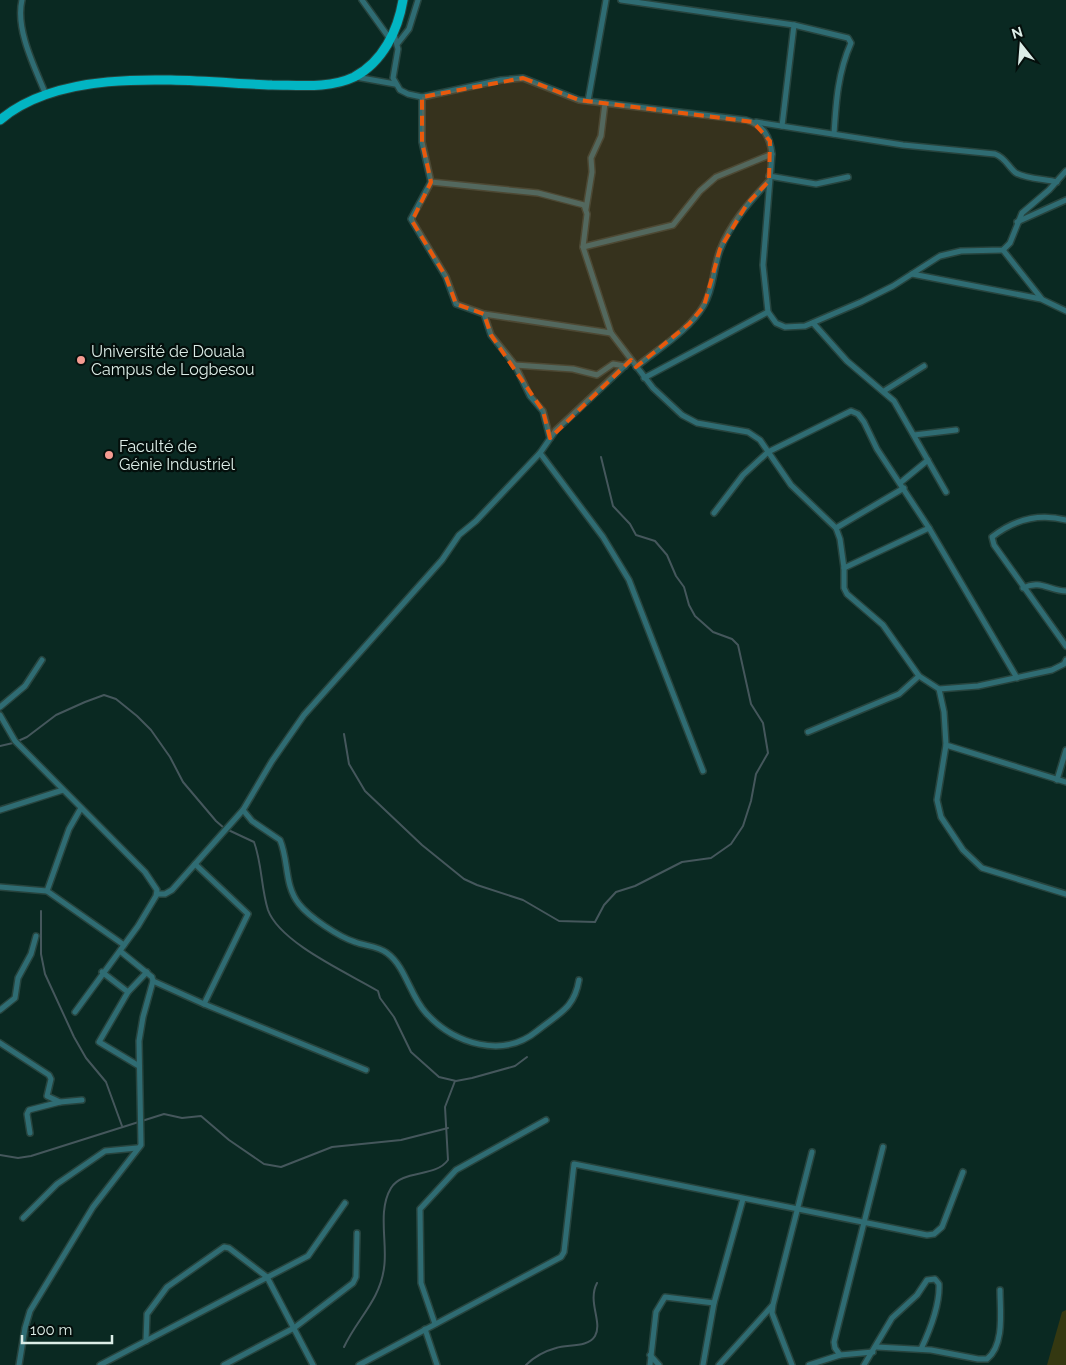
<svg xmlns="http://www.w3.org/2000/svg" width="1066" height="1365" font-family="Raleway,sans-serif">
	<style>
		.green { fill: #343811 }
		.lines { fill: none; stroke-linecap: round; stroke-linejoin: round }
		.stream { stroke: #45575c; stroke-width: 2 }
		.minor-casing { stroke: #27443e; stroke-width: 8 }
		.primary-casing { stroke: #27443e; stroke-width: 11 }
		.minor { stroke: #2f6c73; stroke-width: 5 }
		.primary { stroke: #02b5c3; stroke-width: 9 }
		.marked { fill: #e8590c; fill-opacity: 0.2; stroke: #e8590c; stroke-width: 4; stroke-dasharray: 10 6; stroke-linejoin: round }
		.poi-dot { fill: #f59c92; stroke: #040f0c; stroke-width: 2 }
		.labels { text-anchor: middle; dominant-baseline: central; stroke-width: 4.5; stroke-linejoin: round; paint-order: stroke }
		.poi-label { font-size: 16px; fill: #dcede7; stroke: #040f0c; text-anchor: start }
	</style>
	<rect width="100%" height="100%" fill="#0a2922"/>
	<polygon class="green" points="1066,1310 1066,1365 1047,1365 1062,1312"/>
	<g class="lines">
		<g class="stream">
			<polyline points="344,734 349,764 365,791 422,845 464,879 477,885 523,900 559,921 595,922 604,905 616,892 635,886 682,862 711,858 731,844 743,826 751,801 756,774 768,753 763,723 751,704 738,645 732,639 713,632 695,616 689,605 684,587 676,576 667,555 655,541 636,535 630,524 613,506 601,457"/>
			<path d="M18 741 27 737 56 715 85 702 104 695 116 699 137 716 151 730 170 757 183 782 216 821 224 828 254 842C262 863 261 888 268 910 280 943 348 973 378 991L380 998 394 1017 411 1052 439 1077 456 1081 472 1078 515 1066 527 1057"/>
			<polyline points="0,746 13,743"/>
			<polyline points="41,911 41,954 45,974 74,1037 86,1058 106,1082 122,1126"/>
			<polyline points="0,1155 18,1158 31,1156 164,1114 182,1118 201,1116 229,1140 264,1164 281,1167 332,1147 401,1140 448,1128"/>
			<path d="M344 1347C357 1319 380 1300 384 1268 388 1244 377 1211 391 1188 403 1169 435 1178 448 1160L445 1107 455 1081"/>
			<path d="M526 1365C534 1357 545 1351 556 1348 567 1344 588 1348 595 1336 603 1322 587 1302 597 1283"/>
		</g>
		<defs>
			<g id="minor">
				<path d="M22 0C15 29 35 68 46 95"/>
				<polyline points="362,0 390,39"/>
				<path d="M621 0 794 25 848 38 851 43C838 72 836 102 834 134"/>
				<path d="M394 34 398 49 393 78 400 90 408 94 422 97 501 80 523 78 579 100 746 120C764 125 770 137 772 154L763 265 768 312 776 323 785 327 805 326 861 302 893 286 940 256 961 251 1003 250 1010 243 1022 213 1049 190 1066 171"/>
				<polyline points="398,43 409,29 418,0"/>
				<polyline points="356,77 395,84"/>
				<polyline points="422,97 422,142 431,182 538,193 584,205 587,214 583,247 611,333 653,388 682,415 697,423 748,432 760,440 791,485 836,528 840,539 844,568 844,588 847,594 883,625 919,676 939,689 978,686 1052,670 1064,664 1066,660"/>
				<polyline points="588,101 606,0"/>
				<path d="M756 122 903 145 995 154C1006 158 1008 167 1016 173 1027 179 1045 179 1057 182"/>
				<polyline points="782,126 794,25"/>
				<polyline points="769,176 816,184 848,177"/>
				<polyline points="431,182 411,219 446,277 456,304 484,314 611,333"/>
				<polyline points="586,209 592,172 591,158 601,136 605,103"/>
				<polyline points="1017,222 1066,200"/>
				<polyline points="583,247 673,225 700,191 716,177 772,154"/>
				<polyline points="1003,250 1041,298"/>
				<polyline points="912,274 1041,299 1066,311"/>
				<polyline points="484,314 491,335 515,365 530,396 543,411 550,438"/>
				<polyline points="813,323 847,361 894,401 946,492"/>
				<polyline points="515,365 573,369 597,375 613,364 625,366"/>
				<path d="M636 367C659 348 689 331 704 305 714 288 713 269 720 250 730 224 749 202 768 182"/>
				<polyline points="644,378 768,312"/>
				<polyline points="884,391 924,366"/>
				<polyline points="914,435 956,430"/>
				<polyline points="540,453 603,537 629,580 703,771"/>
				<polyline points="900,483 928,460"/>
				<polyline points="714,513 743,475 768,452 851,411 858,414 864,422 877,449 929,528"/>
				<path d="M1066 520C1039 513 1015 519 992 537L994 545 1066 646"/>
				<polyline points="836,528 904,488"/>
				<polyline points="844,568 929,528 1017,678"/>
				<path d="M1023 588C1040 579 1050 591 1066 591"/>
				<polyline points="939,689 944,712 946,745 1066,782"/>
				<polyline points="0,707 25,686 42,660"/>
				<polyline points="0,715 15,741 145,872 157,890 156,896 138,926 75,1012"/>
				<polyline points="808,732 899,694 919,676"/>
				<polyline points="946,745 937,800 941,817 963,850 982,868 1066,894"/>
				<polyline points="1057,780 1066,750"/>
				<polyline points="0,810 63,790"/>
				<path d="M243 810 252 821 280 840C289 861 284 885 299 904 309 917 339 937 355 942 365 946 378 946 387 953 406 967 410 996 426 1013 454 1044 503 1059 537 1031 559 1013 574 1009 579 980"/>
				<polyline points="195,864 248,914 204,1004 366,1070"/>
				<polyline points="0,887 47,891 124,945"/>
				<polyline points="47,891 69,829 81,808"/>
				<polyline points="157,894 165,894 172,890 243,810 272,761 304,715 442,560 459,535 476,521 540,453 556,430 631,360"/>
				<polyline points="102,972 128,992"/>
				<polyline points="153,981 204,1004"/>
				<polyline points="0,1010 15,998 18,978 31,954 36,936"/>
				<polyline points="0,1043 49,1075 51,1079 47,1096 60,1102"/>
				<polyline points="139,1066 99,1042 128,992 147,972"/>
				<polyline points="30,1133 27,1114 29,1110 60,1102 82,1100"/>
				<polyline points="23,1218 57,1184 105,1151 137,1148"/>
				<polyline points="435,1324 421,1283 420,1209 456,1170 546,1120"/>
				<polyline points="425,1329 437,1365"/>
				<polyline points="146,1341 147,1314 167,1287 224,1247 229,1248 267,1277 313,1365"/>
				<path d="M877 1347 931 1350 978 1359H987C1005 1345 1000 1310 1000 1290"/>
				<polyline points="650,1355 659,1365"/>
				<polyline points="840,1355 835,1348 834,1342 883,1147"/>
				<polyline points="19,1365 25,1328 30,1311 93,1207 141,1145 139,1041 143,1017 153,981 152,977 120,951"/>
				<polyline points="100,1365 308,1256 345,1203"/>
				<polyline points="224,1365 294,1328 353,1283 356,1277 357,1233"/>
				<polyline points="359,1365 561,1257 564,1252 574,1164 927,1235 934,1234 942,1227 963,1172"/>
				<polyline points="650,1365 656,1312 665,1297 714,1303"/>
				<polyline points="703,1365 714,1303 743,1199"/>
				<polyline points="719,1365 772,1306"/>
				<polyline points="792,1365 772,1313 773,1305 812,1152"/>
				<polyline points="809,1365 840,1355 873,1352"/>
				<path d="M864 1365 892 1318 917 1295 927 1280 935 1279 939 1284C940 1304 929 1332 921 1349"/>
			</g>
			<path id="primary" d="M0 120C66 64 190 82 272 85 298 85 329 89 354 77 383 62 398 30 403 0"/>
		</defs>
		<use href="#minor" class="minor-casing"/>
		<use href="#primary" class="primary-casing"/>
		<use href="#minor" class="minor"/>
		<use href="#primary" class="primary"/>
	</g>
	<path class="marked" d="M523 78 579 100 753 122 770 141 769 181 747 204 720 249 704 306 689 324 636 367 631 360 550 438 543 411 491 335 484 314 456 304 446 277 412 221 431 182 422 142V97Z"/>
	<g class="poi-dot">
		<circle cx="81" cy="360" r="5"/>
		<circle cx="109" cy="455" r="5"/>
	</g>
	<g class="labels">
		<g class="poi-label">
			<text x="91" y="351">Université de Douala<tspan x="91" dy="18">Campus de Logbesou</tspan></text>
			<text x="119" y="446">Faculté de<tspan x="119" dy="18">Génie Industriel</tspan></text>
		</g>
	</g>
	<g transform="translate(1021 45) rotate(343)" stroke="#040f0c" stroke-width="4" paint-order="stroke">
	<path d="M0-4L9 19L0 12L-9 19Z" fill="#dcede7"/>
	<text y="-8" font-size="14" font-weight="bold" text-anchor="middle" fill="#dcede7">N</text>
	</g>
	<path d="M22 1335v8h90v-8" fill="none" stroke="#dcede7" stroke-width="2.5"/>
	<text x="30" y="1335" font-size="15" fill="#dcede7" stroke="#040f0c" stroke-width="4" paint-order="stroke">100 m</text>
</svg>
